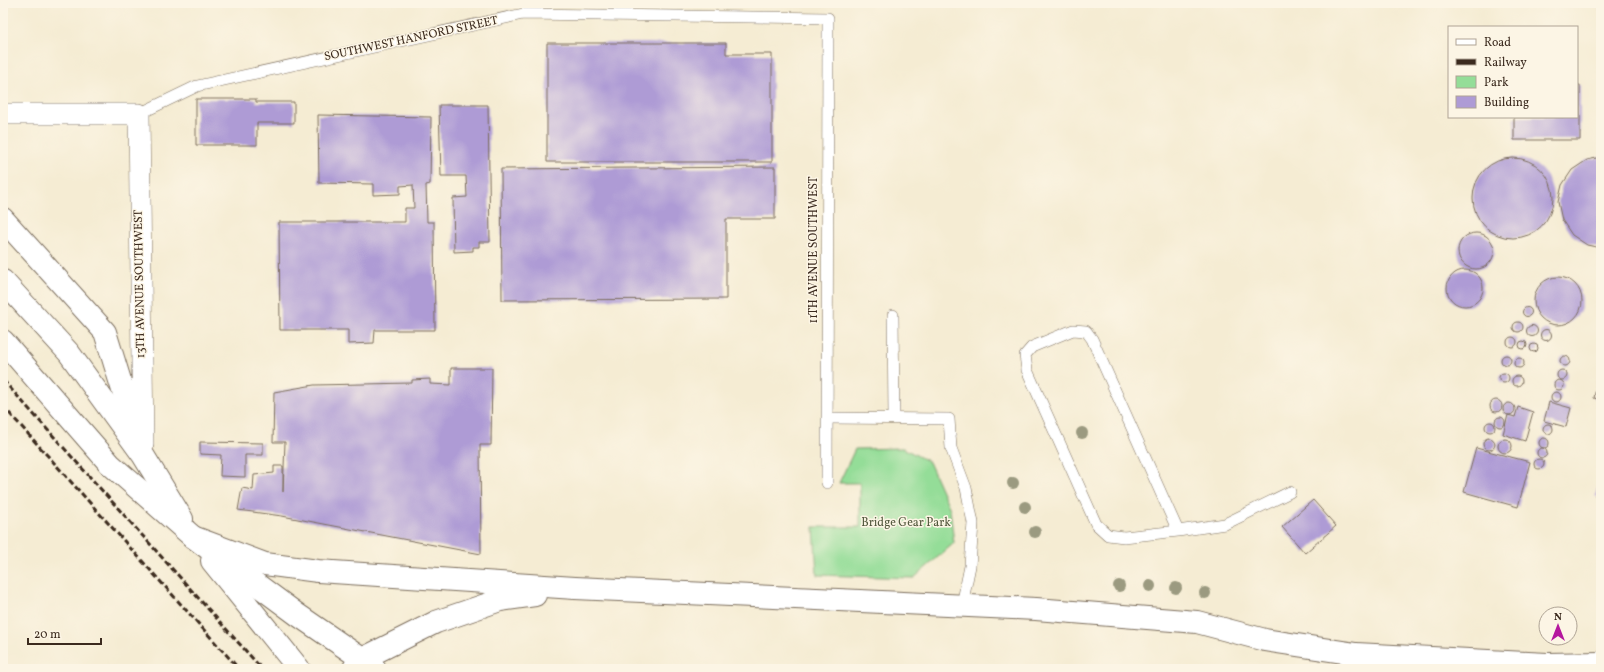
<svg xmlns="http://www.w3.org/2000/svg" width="1604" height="672" font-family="Vollkorn,serif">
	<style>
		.green { fill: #94dd98; stroke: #68845b }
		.building { fill: #ae9bd5 }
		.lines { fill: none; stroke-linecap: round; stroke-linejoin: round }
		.service-casing { stroke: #7c6e5d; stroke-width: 12 }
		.minor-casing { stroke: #7c6e5d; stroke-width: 22 }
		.tertiary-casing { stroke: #7c6e5d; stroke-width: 24 }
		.service { stroke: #fff; stroke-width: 11 }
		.minor { stroke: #fff; stroke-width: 21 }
		.tertiary { stroke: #fff; stroke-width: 22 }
		.rail { stroke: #3b2a1e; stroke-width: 3; stroke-dasharray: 6 3; stroke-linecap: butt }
		.tree { fill: #9b9a80 }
		.labels { text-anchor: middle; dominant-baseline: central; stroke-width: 3; stroke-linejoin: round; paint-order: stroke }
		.street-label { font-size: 12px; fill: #3b2a1e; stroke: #fcf5e5 }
		.park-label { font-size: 12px; fill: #51573c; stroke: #fcf5e5 }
	</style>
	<rect width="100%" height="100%" fill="#fcf5e5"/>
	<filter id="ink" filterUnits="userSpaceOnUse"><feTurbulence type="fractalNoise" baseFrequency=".025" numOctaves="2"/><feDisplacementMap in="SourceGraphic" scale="8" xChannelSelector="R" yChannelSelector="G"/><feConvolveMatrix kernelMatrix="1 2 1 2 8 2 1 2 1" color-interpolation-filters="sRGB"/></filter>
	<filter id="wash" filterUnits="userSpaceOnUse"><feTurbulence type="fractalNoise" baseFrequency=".012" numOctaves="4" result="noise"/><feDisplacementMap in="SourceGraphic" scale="16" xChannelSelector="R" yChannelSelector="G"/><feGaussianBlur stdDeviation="0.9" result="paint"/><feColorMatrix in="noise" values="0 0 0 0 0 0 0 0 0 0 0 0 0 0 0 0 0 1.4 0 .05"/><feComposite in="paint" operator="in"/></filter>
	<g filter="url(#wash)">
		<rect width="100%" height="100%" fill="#f5ecd3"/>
		<polygon class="green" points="903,448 929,462 950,509 954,543 914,578 817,575 814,527 860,527 860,483 839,483 855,449"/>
		<g id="blocks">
			<g class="building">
				<polygon points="547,43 726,43 726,54 772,54 772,162 547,162"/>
				<polygon points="1577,85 1580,85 1580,140 1514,140 1514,117 1577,117"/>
				<polygon points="196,99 256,99 256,102 294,102 294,123 257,123 257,145 196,145"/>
				<polygon points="439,105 488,105 490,242 479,242 479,247 473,247 473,251 454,252 453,198 467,197 466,176 441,176"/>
				<polygon points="318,115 431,117 430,184 426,185 427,222 434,222 435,330 375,330 374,343 348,344 348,330 280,330 279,222 405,222 405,208 414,208 413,185 400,186 400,194 373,195 373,184 319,183"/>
				<polygon points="1601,157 1601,248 1587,245 1572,235 1562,220 1558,202 1562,185 1572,170 1587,160"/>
				<circle cx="1513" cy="198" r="40"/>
				<polygon points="775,167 775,219 726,219 726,299 502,300 501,169"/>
				<circle cx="1476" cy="251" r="18"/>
				<circle cx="1465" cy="288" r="18"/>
				<circle cx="1558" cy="301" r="24"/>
				<circle cx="1527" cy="312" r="4.5"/>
				<circle cx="1518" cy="327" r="5"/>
				<circle cx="1532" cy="331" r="5.5"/>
				<circle cx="1546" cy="335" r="5.5"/>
				<circle cx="1512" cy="342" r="5"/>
				<circle cx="1523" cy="345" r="4"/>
				<circle cx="1534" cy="348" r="4"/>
				<circle cx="1506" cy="360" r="5"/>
				<circle cx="1565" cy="361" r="5"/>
				<circle cx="1519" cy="363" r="5"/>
				<polygon points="451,368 492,368 491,445 480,445 481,554 282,516 238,510 242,488 253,490 254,475 274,473 274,466 283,466 283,492 285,442 273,442 274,392 314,385 412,383 412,380 430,379 430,384 451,385"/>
				<circle cx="1562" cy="375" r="5"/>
				<circle cx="1504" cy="378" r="5"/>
				<circle cx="1517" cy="381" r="5"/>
				<polygon points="1598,379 1601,379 1601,400 1594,398"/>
				<circle cx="1559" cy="385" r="5"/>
				<circle cx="1556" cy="397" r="5"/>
				<circle cx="1496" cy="406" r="6"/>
				<polygon points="1549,402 1571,408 1566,427 1544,421"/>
				<circle cx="1509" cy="409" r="6"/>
				<polygon points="1518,407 1533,412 1525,441 1503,434 1508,415 1515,417"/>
				<circle cx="1500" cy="422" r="5"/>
				<circle cx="1490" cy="427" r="5"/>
				<circle cx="1548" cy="429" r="5"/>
				<circle cx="1489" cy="444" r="6"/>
				<circle cx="1544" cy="443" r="5"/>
				<circle cx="1505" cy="446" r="7"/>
				<polygon points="200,442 263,443 263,455 245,455 245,477 220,476 221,455 200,454"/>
				<polygon points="1476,448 1530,462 1518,507 1464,492"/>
				<circle cx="1542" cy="453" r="5"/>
				<circle cx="1539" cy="464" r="5"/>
				<polygon points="1601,477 1601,498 1595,496"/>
				<polygon points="1313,500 1336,526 1305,553 1282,527"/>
			</g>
		</g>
	</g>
	<g filter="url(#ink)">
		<use href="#blocks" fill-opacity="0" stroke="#7c6e5d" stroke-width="1"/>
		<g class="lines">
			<defs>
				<g id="service">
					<polyline points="139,114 197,86 523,14 828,18 827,483"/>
					<polyline points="893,315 894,418"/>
					<polyline points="828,418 949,419 951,448 966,488 973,523 970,566 962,605"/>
					<polyline points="1178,531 1124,537 1108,535 1096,524 1027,370 1025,355 1032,347 1073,330 1086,331 1092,339 1178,531 1225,524 1290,492"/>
				</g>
				<polyline id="minor" points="3,114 139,114 143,445"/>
				<g id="tertiary">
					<polyline points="3,219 105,332 138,439"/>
					<polyline points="3,281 69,353 143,455 182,519"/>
					<polyline points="3,341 110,464 193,537 298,615 362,659 375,669"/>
					<polyline points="193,537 265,564 318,571 575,588 1036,609 1197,622 1265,640 1356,654 1547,664 1601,663"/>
					<polyline points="212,561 299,669"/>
					<polyline points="354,668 362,659 436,622 500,600 535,595"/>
				</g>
			</defs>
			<use href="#service" class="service-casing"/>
			<use href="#minor" class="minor-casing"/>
			<use href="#tertiary" class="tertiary-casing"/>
			<use href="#service" class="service"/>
			<use href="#minor" class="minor"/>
			<use href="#tertiary" class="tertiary"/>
			<g class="rail">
				<polyline points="3,380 262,669"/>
				<polyline points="3,406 239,669"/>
			</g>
		</g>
		<g class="tree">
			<circle cx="1082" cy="433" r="6"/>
			<circle cx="1013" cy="483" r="6"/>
			<circle cx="1025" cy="507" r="6"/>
			<circle cx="1035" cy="532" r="6"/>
			<circle cx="1119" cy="586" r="6"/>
			<circle cx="1150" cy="586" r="6"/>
			<circle cx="1176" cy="588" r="6"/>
			<circle cx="1205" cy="593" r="6"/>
		</g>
	</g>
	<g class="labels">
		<g class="street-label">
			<text transform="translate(411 39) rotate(-12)">SOUTHWEST HANFORD STREET</text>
			<text transform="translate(814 250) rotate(-90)">11TH AVENUE SOUTHWEST</text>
			<text transform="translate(140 284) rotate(-91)">13TH AVENUE SOUTHWEST</text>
		</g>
		<g class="park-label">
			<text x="906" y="523">Bridge Gear Park</text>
		</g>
	</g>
	<rect width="1604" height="672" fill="none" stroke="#fcf5e5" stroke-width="16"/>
	<rect x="1448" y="26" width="130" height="92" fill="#fcf5e5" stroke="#afa495"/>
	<rect x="1456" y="39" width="20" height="6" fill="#ffffff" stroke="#afa495"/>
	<text x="1484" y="46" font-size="12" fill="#3b2a1e">Road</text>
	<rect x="1456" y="59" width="20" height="6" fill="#3b2a1e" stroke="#afa495"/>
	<text x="1484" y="66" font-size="12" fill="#3b2a1e">Railway</text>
	<rect x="1456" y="76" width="20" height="12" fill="#94dd98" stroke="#afa495"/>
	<text x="1484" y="86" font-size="12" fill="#3b2a1e">Park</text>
	<rect x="1456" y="96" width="20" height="12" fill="#ae9bd5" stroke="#afa495"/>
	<text x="1484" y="106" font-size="12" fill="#3b2a1e">Building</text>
	<g transform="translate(1558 626)"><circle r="19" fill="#fcf5e5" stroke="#afa495"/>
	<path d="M0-3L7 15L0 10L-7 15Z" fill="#b5179e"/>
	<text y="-6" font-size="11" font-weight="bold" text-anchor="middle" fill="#3b2a1e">N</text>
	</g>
	<path d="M28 638v6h73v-6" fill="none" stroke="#3b2a1e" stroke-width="2"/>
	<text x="34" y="638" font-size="12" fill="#3b2a1e" stroke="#fcf5e5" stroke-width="3" paint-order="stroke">20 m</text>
</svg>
